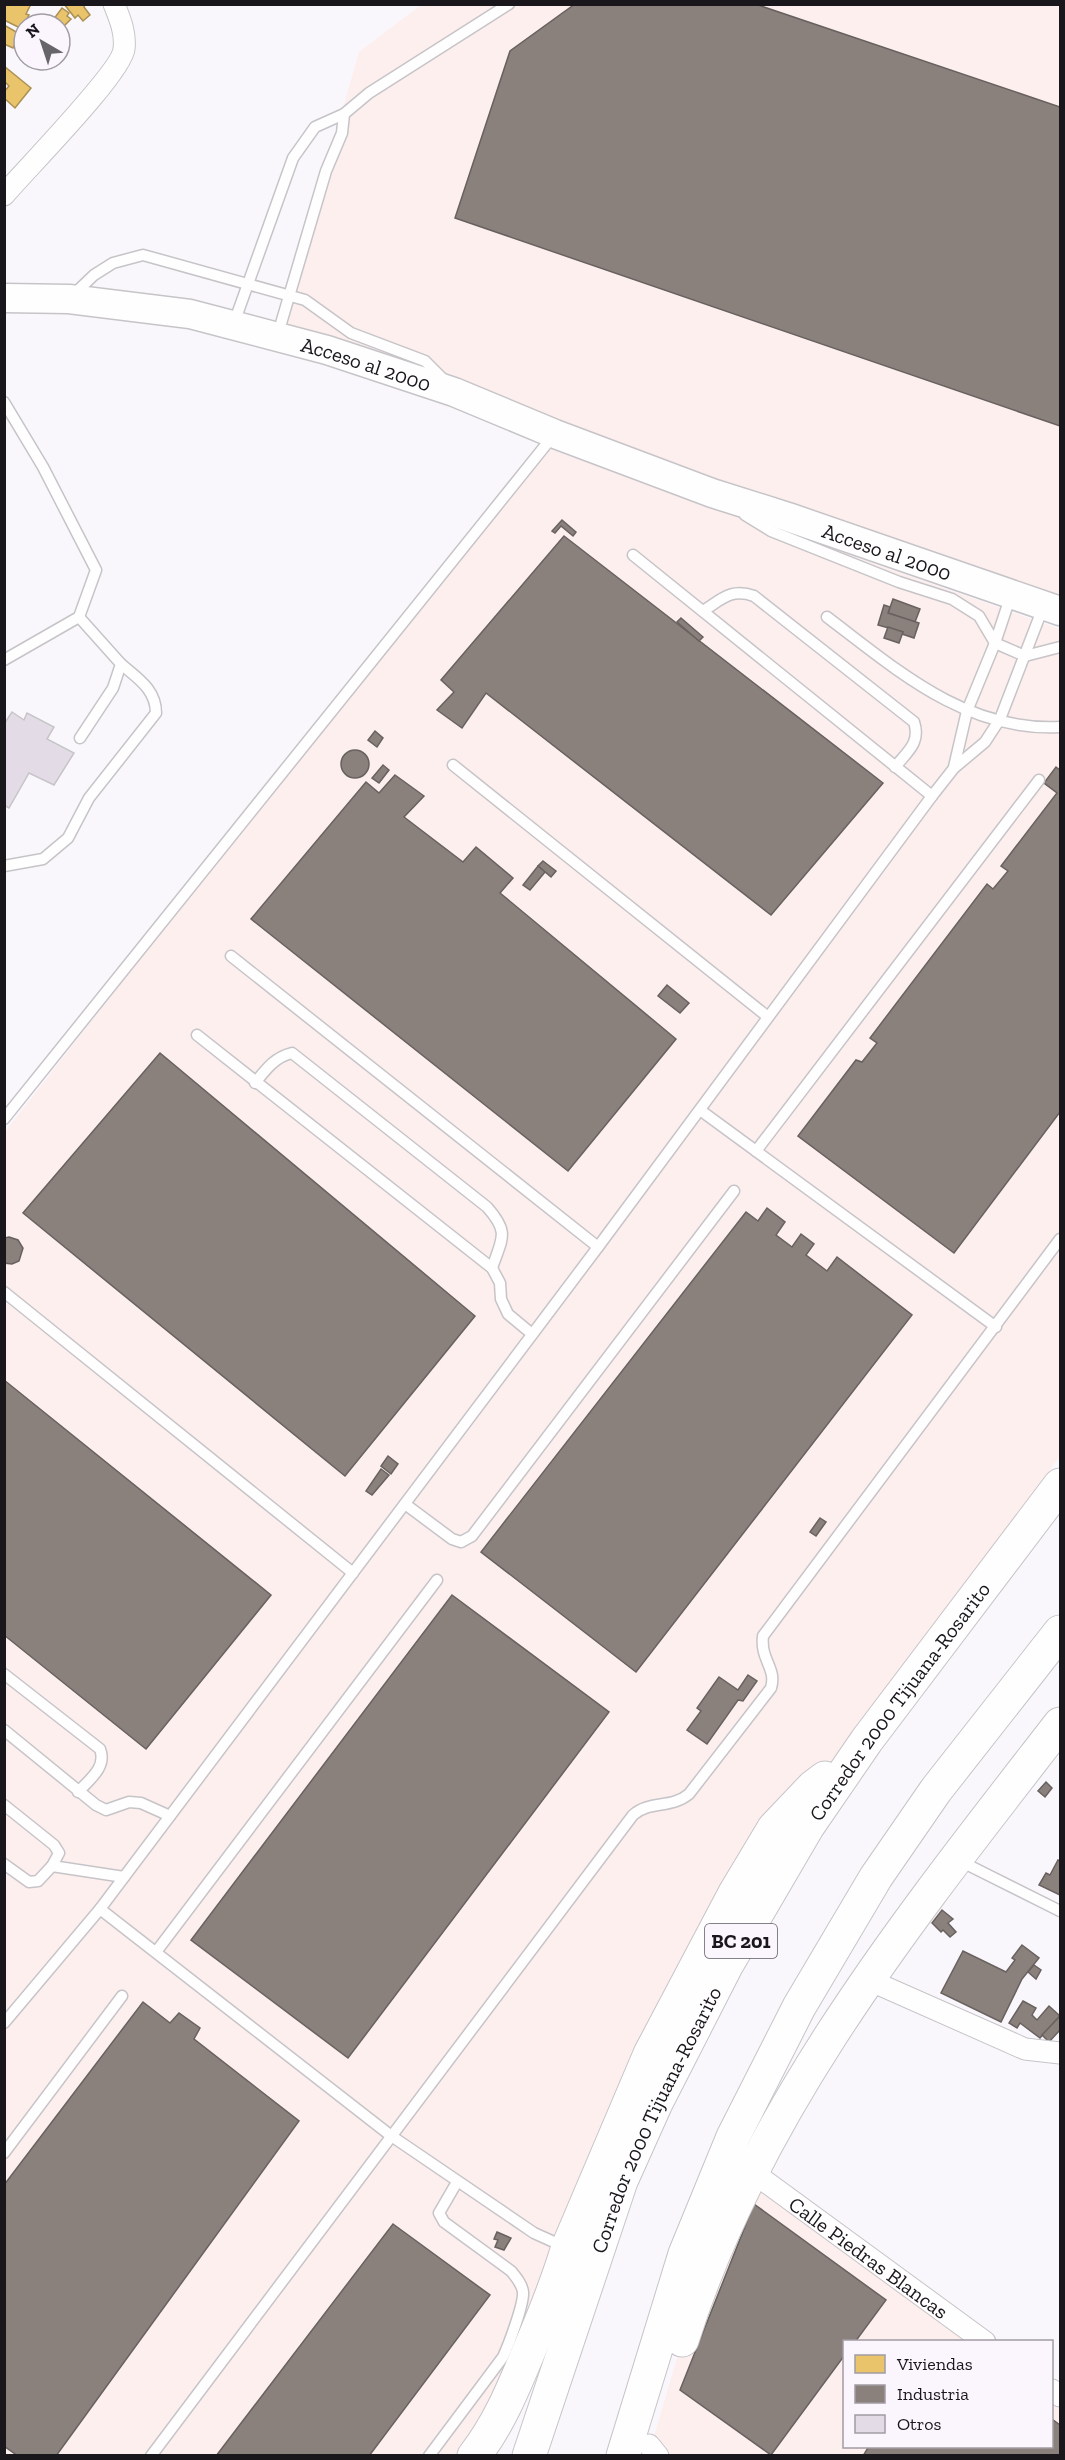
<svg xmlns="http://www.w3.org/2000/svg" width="1065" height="2460" font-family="'Zilla Slab',serif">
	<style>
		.industrial { fill: #fcefee }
		.homes { fill: #e9c46a; stroke: #ab9053; stroke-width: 1.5 }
		.industry { fill: #8a817c; stroke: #68615f; stroke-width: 1.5 }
		.building { fill: #e3dce7; stroke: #c7c4c9; stroke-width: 1.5 }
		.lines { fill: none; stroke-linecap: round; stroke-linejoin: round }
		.lane-casing { stroke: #c7c4c8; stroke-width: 13 }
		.street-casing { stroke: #c7c4c8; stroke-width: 23 }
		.secondary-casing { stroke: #c7c4c8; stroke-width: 31 }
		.highway-casing { stroke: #c7c4c8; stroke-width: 35 }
		.lane { stroke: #fefeff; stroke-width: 10 }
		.street { stroke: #fefeff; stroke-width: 21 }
		.secondary { stroke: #fefeff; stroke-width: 28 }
		.highway { stroke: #fefeff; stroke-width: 33 }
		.labels { text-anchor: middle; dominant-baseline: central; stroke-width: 6; stroke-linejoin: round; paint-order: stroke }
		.shield { fill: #fbf5fe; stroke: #5e5a60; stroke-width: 1.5 }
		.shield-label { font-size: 20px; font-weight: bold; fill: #1a171c }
		.street-label { font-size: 21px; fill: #1a171c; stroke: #fbf5fe }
	</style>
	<rect width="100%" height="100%" fill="#faf7fc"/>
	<g class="industrial">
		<polygon points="421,5 1060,5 1060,617 277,337 359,52"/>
		<polygon points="541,446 1060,629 1060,1456 740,1890 595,2158 520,2412 487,2455 5,2455 4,1133"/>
		<polygon points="736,2159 996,2341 844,2342 844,2446 1052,2446 1052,2381 1060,2387 1060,2455 648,2456"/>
	</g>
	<g class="homes">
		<polygon points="4,4 31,4 26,14 29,15 22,29 4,20"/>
		<polygon points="64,4 85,4 84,7 90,15 83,21 78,15 75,18"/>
		<polygon points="62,8 69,13 67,16 71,19 61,29 60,24 53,20"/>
		<polygon points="4,25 20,34 13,48 4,44"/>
		<polygon points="4,66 31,88 15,108 4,98 4,92 9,86 4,81"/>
	</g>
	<g class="industry">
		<polygon points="575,4 755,4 1060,107 1060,426 455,218 510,51"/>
		<polygon points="562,520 576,532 573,536 561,526 555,533 552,531"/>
		<polygon points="564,536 883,783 771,915 486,693 462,728 437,710 454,692 441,680"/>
		<polygon points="893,599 920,609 915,622 888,613"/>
		<polygon points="884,605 890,607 888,613 919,623 914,638 902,634 903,632 878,625"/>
		<polygon points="681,618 703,637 699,641 677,622"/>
		<polygon points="888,627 903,632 899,643 884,638"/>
		<polygon points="375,731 383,738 377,747 368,740"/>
		<circle cx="355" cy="764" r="14"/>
		<polygon points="383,765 389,770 379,783 372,778"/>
		<polygon points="1056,767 1060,770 1060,1112 954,1253 798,1136 856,1060 862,1062 877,1043 870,1038 987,884 993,889 1008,871 1001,866 1057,793 1044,783"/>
		<polygon points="395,775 424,796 404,817 463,862 476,847 513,878 500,893 676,1039 568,1171 251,919 366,782 379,793"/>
		<polygon points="543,861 556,871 551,877 538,866"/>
		<polygon points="538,866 545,872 530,890 523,885"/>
		<polygon points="667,985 689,1003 680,1013 658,996"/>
		<polygon points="160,1053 475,1316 345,1476 23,1213"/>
		<polygon points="767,1208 785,1222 776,1235 792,1247 801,1234 814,1244 806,1255 827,1271 837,1257 912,1315 636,1672 481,1552 746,1212 758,1221"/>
		<polygon points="9,1237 18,1240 23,1248 19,1261 12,1264 4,1263 4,1238"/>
		<polygon points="4,1380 271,1595 146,1749 4,1635"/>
		<polygon points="388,1456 398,1464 391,1474 381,1466"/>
		<polygon points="381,1469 389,1475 372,1495 366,1491"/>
		<polygon points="820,1518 826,1522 816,1536 810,1532"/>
		<polygon points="452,1595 609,1712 348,2058 191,1940"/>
		<polygon points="748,1675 757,1681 743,1701 738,1700 707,1744 687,1730 701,1711 697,1708 719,1677 738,1690"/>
		<polygon points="1046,1782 1052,1788 1045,1797 1038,1791"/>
		<polygon points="1058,1860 1060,1861 1060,1895 1039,1885 1046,1873 1050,1875"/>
		<polygon points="942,1910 953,1919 948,1923 956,1932 950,1937 943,1930 941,1932 932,1923"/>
		<polygon points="1022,1945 1039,1958 1022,1979 1001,2022 941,1993 963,1951 1006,1972 1015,1960 1012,1958"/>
		<polygon points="1034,1965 1041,1970 1036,1979 1028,1972"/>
		<polygon points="1023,2001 1036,2008 1032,2015 1037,2020 1049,2006 1060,2016 1040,2038 1020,2023 1017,2028 1009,2023"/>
		<polygon points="143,2002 170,2023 179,2013 200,2028 194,2039 299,2121 56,2456 18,2456 4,2446 4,2185"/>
		<polygon points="1060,2016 1060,2030 1049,2042 1042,2035"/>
		<polygon points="754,2204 886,2300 855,2342 844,2342 844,2356 771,2455 680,2390"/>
		<polygon points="393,2224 490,2295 369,2456 216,2456"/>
		<polygon points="497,2232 511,2238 504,2250 495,2247 498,2240 494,2239"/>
		<polygon points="1052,2419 1060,2425 1060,2456 863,2456 869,2446 1052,2446"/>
	</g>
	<polygon class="building" points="12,712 24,720 27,713 54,727 47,739 74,753 54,785 29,773 9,808 4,805 4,724"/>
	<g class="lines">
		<defs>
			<g id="lane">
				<polyline points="73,295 94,275 113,263 143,255 305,300 351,333 425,361 446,382"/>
				<polyline points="234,323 293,158 315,127 344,114 369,93 509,4"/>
				<polyline points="277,337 326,171 342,133 344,114"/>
				<polyline points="4,402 43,467 96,570 79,617 4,660"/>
				<polyline points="745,515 771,531 899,582 952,599 979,616 995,643 1025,656 1060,647"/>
				<polyline points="633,555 932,796"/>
				<path d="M703 611C722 599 731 588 754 596L914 722C921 743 907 752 895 767"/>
				<polyline points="79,617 121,664 113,688 80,738"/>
				<path d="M827 617C897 670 966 732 1060 727"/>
				<polyline points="453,765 768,1017"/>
				<polyline points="954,767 967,711 995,643 1011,595"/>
				<path d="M4 866 43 859 68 838 89 798 156 713C156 689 137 678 121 664"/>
				<polyline points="231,956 598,1247"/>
				<polyline points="197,1035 492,1268 500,1283 501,1299 508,1314 532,1334"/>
				<path d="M255 1083C266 1069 275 1057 292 1053L487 1207C510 1233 502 1238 492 1268"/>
				<polyline points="700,1110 996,1327"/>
				<polyline points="4,1119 553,436"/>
				<polyline points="756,1151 1039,780"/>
				<polyline points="4,1292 353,1573"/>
				<polyline points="405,1504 452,1539 461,1542 472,1536 734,1191"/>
				<path d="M4 1674 100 1749C107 1767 90 1779 78 1792"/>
				<polyline points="4,1730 96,1805 106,1810 129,1802 141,1803 170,1816"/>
				<polyline points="4,1805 54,1845 59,1853 52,1866 38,1881 29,1882 4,1864"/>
				<polyline points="958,1860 1060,1911"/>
				<polyline points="52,1866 124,1877"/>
				<polyline points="100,1909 390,2135 534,2233 565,2247"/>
				<polyline points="156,1952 437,1580"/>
				<polyline points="4,2023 100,1909 598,1247 932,796 954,768 985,742 1000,719 1044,605"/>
				<polyline points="4,2153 122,1996"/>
				<path d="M151 2456 633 1815C650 1800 671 1809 689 1794L771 1688C777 1668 760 1660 763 1636L1060 1239"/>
				<path d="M429 2456 503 2357C509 2344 524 2304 523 2292 522 2284 516 2277 511 2271L444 2222 439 2213 457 2182"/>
			</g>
			<g id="street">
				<path d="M4 195C25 170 122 72 124 49 126 33 120 19 114 4"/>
				<polyline points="869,1980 1025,2049 1060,2053"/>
				<path id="s1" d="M751 2171 985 2342"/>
				<polyline points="1052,2390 1060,2396"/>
				<polyline points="649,2445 658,2456"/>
			</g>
			<g id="secondary">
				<path id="s2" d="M4 298 69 299 190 314 327 350 454 392 555 434 712 493 788 517 1060 611"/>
			</g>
			<g id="highway">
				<path d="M682 2340C756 2107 913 1914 1060 1724"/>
				<path d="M474 2456C500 2423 515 2384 531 2346 545 2313 558 2281 568 2247L650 2054 735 1893 774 1828 813 1787 825 1778"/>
				<path id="s3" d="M529 2456 621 2181 656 2103 726 1966 808 1826 867 1740 1060 1485"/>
				<polyline points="623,2456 685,2254 733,2137 799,2007 876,1877 936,1790 1060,1632"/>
			</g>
		</defs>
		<use href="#lane" class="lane-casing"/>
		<use href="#street" class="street-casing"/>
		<use href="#secondary" class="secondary-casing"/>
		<use href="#highway" class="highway-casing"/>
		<use href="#lane" class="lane"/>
		<use href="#street" class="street"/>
		<use href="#secondary" class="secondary"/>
		<use href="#highway" class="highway"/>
	</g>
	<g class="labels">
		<rect class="shield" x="705" y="1924" width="72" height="34" rx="4.5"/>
		<g class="shield-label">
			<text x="741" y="1941">BC 201</text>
		</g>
		<g class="street-label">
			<text stroke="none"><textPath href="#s2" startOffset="370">Acceso al 2000</textPath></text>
			<text stroke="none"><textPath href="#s2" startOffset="924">Acceso al 2000</textPath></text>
			<text stroke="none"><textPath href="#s3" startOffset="846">Corredor 2000 Tijuana-Rosarito</textPath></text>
			<text stroke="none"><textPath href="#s3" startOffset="360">Corredor 2000 Tijuana-Rosarito</textPath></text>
			<text stroke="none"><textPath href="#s1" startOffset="146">Calle Piedras Blancas</textPath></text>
		</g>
	</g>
	<rect width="1065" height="2460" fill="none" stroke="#1a171c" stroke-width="12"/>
	<rect x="843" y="2340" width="210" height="108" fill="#fbf5fe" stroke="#a19ca4" stroke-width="1.5"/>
	<rect x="855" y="2355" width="30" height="18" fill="#e9c46a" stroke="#a19ca4" stroke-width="1.5"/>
	<text x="897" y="2370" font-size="18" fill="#1a171c">Viviendas</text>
	<rect x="855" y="2385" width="30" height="18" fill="#8a817c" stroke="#a19ca4" stroke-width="1.5"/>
	<text x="897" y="2400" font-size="18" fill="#1a171c">Industria</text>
	<rect x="855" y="2415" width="30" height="18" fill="#e3dce7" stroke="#a19ca4" stroke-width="1.5"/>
	<text x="897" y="2430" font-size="18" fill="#1a171c">Otros</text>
	<g transform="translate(42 42) rotate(321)"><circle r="28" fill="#fbf5fe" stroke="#a19ca4" stroke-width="1.5"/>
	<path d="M0-4.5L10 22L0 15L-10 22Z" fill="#68656a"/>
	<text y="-9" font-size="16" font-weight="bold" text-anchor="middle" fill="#1a171c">N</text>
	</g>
</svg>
